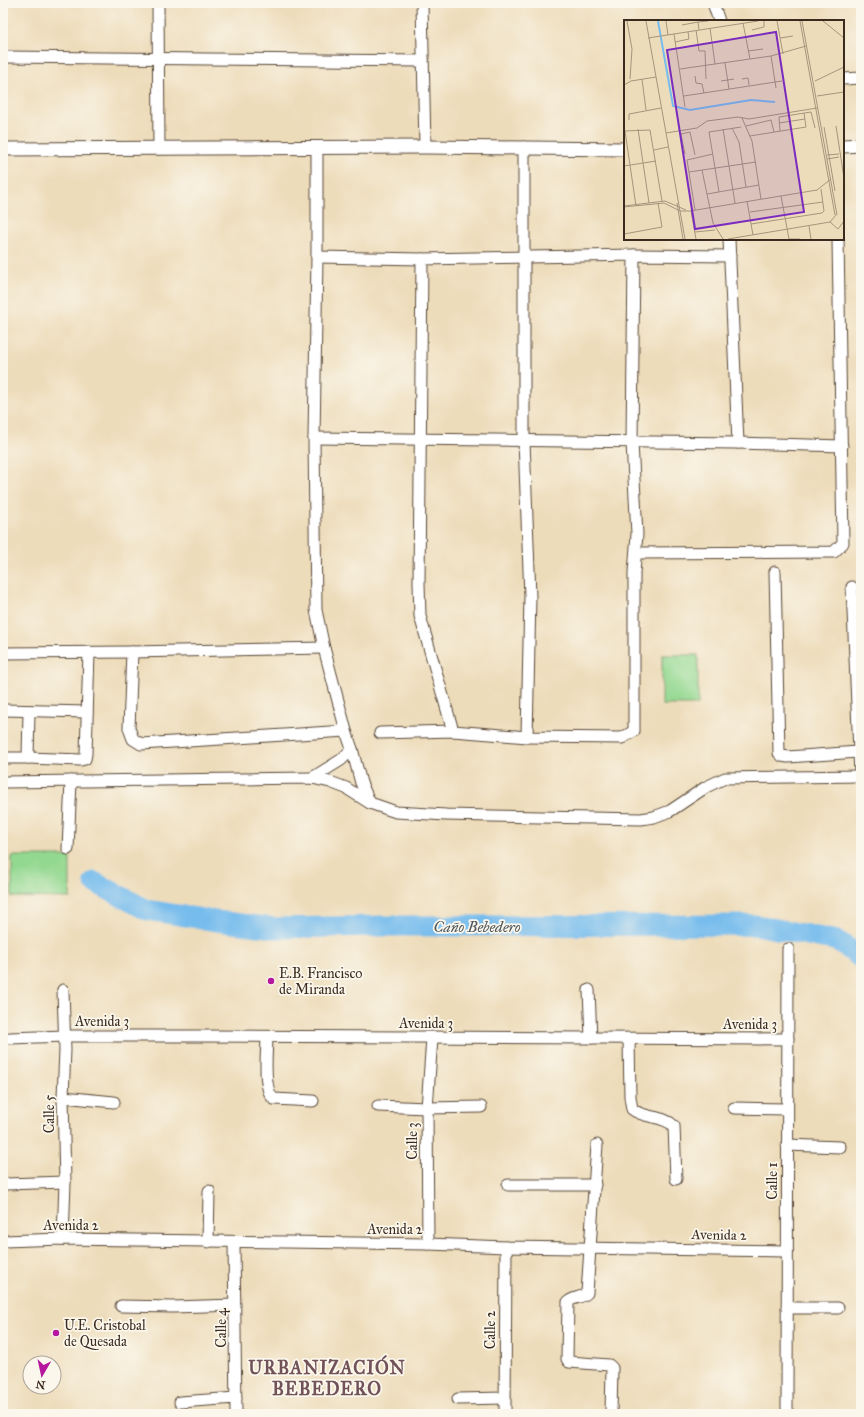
<svg xmlns="http://www.w3.org/2000/svg" width="864" height="1417" font-family="'IM FELL Great Primer',serif">
	<style>
		.green { fill: #93d890; stroke: #678157 }
		.lines { fill: none; stroke-linecap: round; stroke-linejoin: round }
		.river { stroke: #76bced; stroke-width: 21 }
		.minor-casing { stroke: #564535; stroke-width: 13 }
		.tertiary-casing { stroke: #564535; stroke-width: 15 }
		.minor { stroke: #fff; stroke-width: 11 }
		.tertiary { stroke: #fff; stroke-width: 13 }
		.poi-dot { fill: #b5179e; stroke: #fbf7ec; stroke-width: 1.5 }
		.labels { text-anchor: middle; dominant-baseline: central; stroke-width: 3.5; stroke-linejoin: round; paint-order: stroke }
		.poi-label { font-size: 14px; fill: #3b2a1e; stroke: #fbf7ec; text-anchor: start }
		.street-label { font-size: 14px; fill: #3b2a1e; stroke: #fbf7ec }
		.water-label { font-size: 15px; font-style: italic; fill: #4d565c; stroke: #fbf7ec }
		.district-label { font-size: 18px; font-weight: bold; letter-spacing: 1px; fill: #715259; stroke: #fbf7ec }
		.inset-river { fill: none; stroke: #76bced; stroke-width: 2 }
		.inset-road { fill: none; stroke: #a6957c; stroke-width: 1 }
		.view { fill: #7b2cbf; fill-opacity: 0.15; stroke: #7b2cbf; stroke-width: 2 }
		.inset-edge { fill: none; stroke: #3b2a1e; stroke-width: 2 }
	</style>
	<rect width="100%" height="100%" fill="#fbf7ec"/>
	<filter id="ink" filterUnits="userSpaceOnUse"><feTurbulence type="fractalNoise" baseFrequency=".025" numOctaves="2"/><feDisplacementMap in="SourceGraphic" scale="8" xChannelSelector="R" yChannelSelector="G"/><feConvolveMatrix kernelMatrix="1 2 1 2 8 2 1 2 1" color-interpolation-filters="sRGB"/></filter>
	<filter id="wash" filterUnits="userSpaceOnUse"><feTurbulence type="fractalNoise" baseFrequency=".012" numOctaves="4" result="noise"/><feDisplacementMap in="SourceGraphic" scale="16" xChannelSelector="R" yChannelSelector="G"/><feGaussianBlur stdDeviation="0.9" result="paint"/><feColorMatrix in="noise" values="0 0 0 0 0 0 0 0 0 0 0 0 0 0 0 0 0 1.4 0 .05"/><feComposite in="paint" operator="in"/></filter>
	<g filter="url(#wash)">
		<rect width="100%" height="100%" fill="#eddcba"/>
		<g class="green">
			<rect x="662" y="655" width="36" height="50"/>
			<polygon points="12,856 70,856 70,898 12,897"/>
		</g>
		<g class="lines">
			<polyline class="river" points="94,882 147,910 216,921 274,928 383,926 756,925 838,941 861,958"/>
		</g>
	</g>
	<g filter="url(#ink)">
		<g class="lines">
			<defs>
				<g id="minor">
					<polyline points="158,3 159,148"/>
					<polyline points="422,3 425,147"/>
					<polyline points="713,3 719,21"/>
					<polyline points="3,57 422,61"/>
					<polyline points="843,79 861,78"/>
					<polyline points="524,147 524,441 530,596 527,737"/>
					<polyline points="317,148 317,257 314,438 316,610 324,648 346,731 352,749 361,783 370,803"/>
					<polyline points="729,239 738,443"/>
					<polyline points="317,257 422,259 634,255 730,256"/>
					<polyline points="422,259 419,583 420,616 453,731"/>
					<polyline points="314,438 738,443 842,446"/>
					<polyline points="636,553 834,552 843,543 838,239"/>
					<polyline points="775,572 779,753 782,756 788,757 858,752"/>
					<polyline points="852,587 860,776"/>
					<polyline points="132,652 129,728 133,739 141,744 346,731"/>
					<polyline points="3,653 132,652 324,648"/>
					<polyline points="3,710 87,712"/>
					<polyline points="380,733 453,731 527,737 622,738 634,731 634,573 637,534 632,443 634,255"/>
					<polyline points="3,758 28,758 81,760 85,759 86,754 89,652"/>
					<polyline points="28,758 29,711"/>
					<polyline points="312,778 341,760 352,749"/>
					<polyline points="3,782 312,778 330,782 346,788 370,803 396,812 446,815 641,819 654,817 670,811 706,787 725,778 861,776"/>
					<polyline points="68,849 71,781"/>
					<polyline points="63,990 65,1050 63,1097 65,1182 63,1239"/>
					<polyline points="589,990 591,1038"/>
					<path d="M267 1037C267 1051 262 1090 274 1099L313 1101"/>
					<polyline points="10,1038 65,1036 197,1036 788,1039"/>
					<path d="M629 1039 630 1097 632 1109C644 1119 663 1115 674 1126L676 1179"/>
					<polyline points="63,1097 114,1102"/>
					<polyline points="378,1106 427,1108 481,1107"/>
					<polyline points="734,1108 787,1109"/>
					<path d="M597 1145 587 1293C582 1298 573 1297 568 1302L567 1359 569 1362 609 1365 612 1368 611 1414"/>
					<polyline points="787,1145 840,1147"/>
					<polyline points="6,1184 65,1182"/>
					<polyline points="508,1185 595,1185"/>
					<polyline points="3,1241 63,1239 428,1244 506,1247 787,1251"/>
					<polyline points="208,1242 209,1191"/>
					<polyline points="234,1242 236,1414"/>
					<polyline points="428,1244 427,1108 432,1038"/>
					<polyline points="121,1306 173,1307 235,1305"/>
					<polyline points="787,1308 838,1308"/>
					<polyline points="458,1399 505,1398"/>
					<polyline points="180,1402 236,1398"/>
					<polyline points="505,1414 506,1247"/>
					<polyline points="787,1414 788,949"/>
				</g>
				<g id="tertiary">
					<polyline points="843,146 861,145"/>
					<polyline points="3,149 425,147 625,149"/>
				</g>
			</defs>
			<use href="#minor" class="minor-casing"/>
			<use href="#tertiary" class="tertiary-casing"/>
			<use href="#minor" class="minor"/>
			<use href="#tertiary" class="tertiary"/>
		</g>
	</g>
	<g class="poi-dot">
		<circle cx="271" cy="981" r="4"/>
		<circle cx="56" cy="1333" r="4"/>
	</g>
	<g class="labels">
		<g class="poi-label">
			<text x="279" y="973">E.B. Francisco<tspan x="279" dy="16">de Miranda</tspan></text>
			<text x="64" y="1325">U.E. Cristobal<tspan x="64" dy="16">de Quesada</tspan></text>
		</g>
		<g class="street-label">
			<text x="102" y="1021">Avenida 3</text>
			<text x="426" y="1023">Avenida 3</text>
			<text x="750" y="1024">Avenida 3</text>
			<text transform="translate(49 1114) rotate(-90)">Calle 5</text>
			<text transform="translate(412 1141) rotate(-90)">Calle 3</text>
			<text transform="translate(772 1181) rotate(-90)">Calle 1</text>
			<text x="71" y="1225">Avenida 2</text>
			<text x="395" y="1229">Avenida 2</text>
			<text transform="translate(719 1235) rotate(1)">Avenida 2</text>
			<text transform="translate(221 1328) rotate(-90)">Calle 4</text>
			<text transform="translate(490 1330) rotate(-90)">Calle 2</text>
		</g>
		<g class="water-label">
			<text x="477" y="927">Caño Bebedero</text>
		</g>
		<g class="district-label">
			<text x="327" y="1368">URBANIZACIÓN<tspan x="327" dy="21">BEBEDERO</tspan></text>
		</g>
	</g>
	<g transform="translate(624 20)">
		<rect width="220" height="220" fill="#eddcba"/>
		<path class="inset-river" d="M34 1 49 86 66 90 127 80 151 82"/>
		<path class="inset-road" d="M3 1 8 29 6 59M22 1 61 219M42 1 44 15M153 1 159 34M176 1 211 195M178 1 213 195M199 1 220 18M119 3 126 39M58 5 74 2M86 8 91 44M72 10 75 31H81L82 59M75 10 74 2 84 1M128 10 140 7V1M50 14 61 87M24 18 134 1M156 18 169 16M51 22 65 19 64 12M124 31 139 29M147 36 152 68M101 43 105 69M56 49 147 36 182 26M71 56 72 63 78 64 80 73M18 59 22 90M118 59 124 58 125 65M97 61 110 59M191 61 220 47M0 65 7 61 32 57M60 76 158 61M193 76 220 72M118 98 128 121 137 179M5 100V94L37 88M155 103 181 99M122 106 147 100 150 112M212 106 220 158M200 107 211 171M108 108 115 122 122 167M14 109 25 183M99 109 111 183M0 111 26 110 38 181M1 111 12 186M156 111 155 97 187 92 191 108M42 113 73 108 83 101 114 97 125 99 193 88M57 114 66 112 71 135M57 114 61 134M126 116 182 107 180 93M30 130 44 127M203 135 215 134M203 139 215 137M0 146 32 141M78 150 89 203 99 219M65 152 132 142M95 172 85 112 117 107M83 174 135 165M157 176 165 219H176M123 181 129 215M53 183 59 219M0 186 41 181 62 190M0 187 40 183 56 191H66L193 170 207 159M71 190 63 140 89 134M67 191 72 219M126 192 199 182M212 195 206 202 214 209 220 201M127 204 198 193 200 191 197 169M185 206 187 219M71 212 91 210M0 214 38 207 34 183M104 219 206 202"/>
		<path class="view" d="M152 12 180 192 71 209 43 30Z"/>
		<rect width="220" height="220" class="inset-edge"/>
	</g>
	<rect width="864" height="1417" fill="none" stroke="#fbf7ec" stroke-width="16"/>
	<g transform="translate(42 1375) rotate(189)"><circle r="19" fill="#fbf7ec" stroke="#aea59a"/>
	<path d="M0-3L7 15L0 10L-7 15Z" fill="#b5179e"/>
	<text y="-6" font-size="11" font-weight="bold" text-anchor="middle" fill="#3b2a1e">N</text>
	</g>
</svg>
